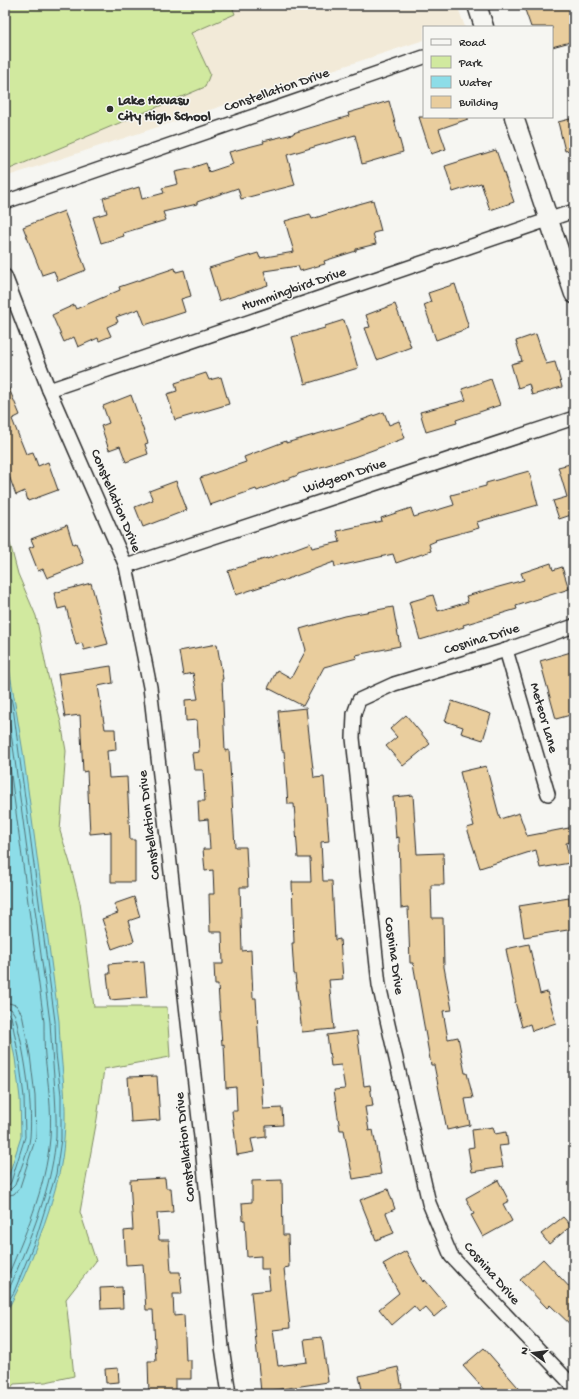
<svg xmlns="http://www.w3.org/2000/svg" width="579" height="1399" font-family="'Gochi Hand',sans-serif">
	<style>
		.built { fill: #f2ead8 }
		.green { fill: #d1e99f; stroke: #7e8a65 }
		.water { fill: #8ddde8; stroke: #66969c }
		.lines { fill: none; stroke-linecap: round; stroke-linejoin: round }
		.shore { stroke: #527277; stroke-width: 1 }
		.building { fill: #e9cd9d; stroke: #2b2b2b }
		.minor-casing { stroke: #2b2b2b; stroke-width: 16 }
		.secondary-casing { stroke: #2b2b2b; stroke-width: 21 }
		.minor { stroke: #f6f6f2; stroke-width: 13 }
		.secondary { stroke: #f6f6f2; stroke-width: 18 }
		.poi-dot { fill: #2b2b2b; stroke: #f6f6f2; stroke-width: 1.5 }
		.labels { text-anchor: middle; dominant-baseline: central; stroke-width: 3; stroke-linejoin: round; paint-order: stroke }
		.street-label { font-size: 14px; fill: #2b2b2b; stroke: #f6f6f2 }
		.poi-label { font-size: 14px; font-weight: bold; fill: #2b2b2b; stroke: #f6f6f2; text-anchor: start }
	</style>
	<rect width="100%" height="100%" fill="#f6f6f2"/>
	<filter id="ink" filterUnits="userSpaceOnUse"><feTurbulence type="fractalNoise" baseFrequency=".025" numOctaves="2"/><feDisplacementMap in="SourceGraphic" scale="8" xChannelSelector="R" yChannelSelector="G"/><feConvolveMatrix kernelMatrix="1 2 1 2 8 2 1 2 1" color-interpolation-filters="sRGB"/></filter>
	<g filter="url(#ink)">
		<polygon class="built" points="5,5 457,5 465,27 424,27 424,40 5,177"/>
		<g class="green">
			<polygon points="5,5 242,5 233,9 235,14 191,33 210,74 205,87 5,171"/>
			<polygon points="5,524 18,574 36,616 48,676 61,722 66,751 60,831 70,863 80,903 94,1007 167,1007 170,1057 104,1069 97,1119 80,1212 96,1261 66,1299 74,1376 46,1382 14,1384 6,1394"/>
		</g>
		<path class="water" d="M5 643 23 752 59 1021C60 1060 68 1100 64 1139 63 1164 56 1187 49 1210 37 1246 24 1281 5 1314V1187L21 1137 20 1098 15 1058 5 1009Z"/>
		<g class="lines">
			<g class="shore">
				<polyline points="5,670 13,707 19,753 55,1021 56,1054 61,1095 61,1139 56,1174 36,1238 14,1292 5,1306"/>
				<path d="M5 695 14 753 50 1022C52 1060 57 1098 56 1137 53 1178 37 1222 21 1260 16 1272 12 1285 5 1296"/>
				<path d="M5 730 44 1022C44 1033 44 1045 45 1056 48 1083 52 1110 50 1138 46 1189 24 1237 5 1283"/>
				<polyline points="5,1002 16,1005 22,1014 30,1055 35,1096 36,1137 20,1187 14,1194 5,1196"/>
				<path d="M5 1008 11 1009 15 1015C24 1051 33 1101 30 1137 29 1149 19 1173 15 1185L11 1189 5 1190"/>
				<polyline points="5,1013 9,1014 11,1016 19,1057 24,1097 25,1137 11,1182 9,1185 5,1185"/>
			</g>
		</g>
		<g class="building">
			<polygon points="530,5 574,5 574,41 552,47 552,27 531,27 524,7"/>
			<polygon points="389,101 403,152 362,164 355,135 287,155 295,185 241,199 238,188 197,202 197,204 163,212 166,220 123,233 124,236 101,243 93,217 107,213 103,198 139,187 142,199 164,193 162,188 178,184 175,172 194,168 194,167 206,163 209,172 233,164 229,152 264,143 263,141 293,134 293,133 349,116 348,113"/>
			<polygon points="419,117 468,117 468,119 439,129 446,149 431,154"/>
			<polygon points="574,118 574,149 565,151 558,122"/>
			<polygon points="496,150 514,202 490,210 481,183 453,192 445,166"/>
			<polygon points="373,200 381,231 373,233 376,244 356,249 356,251 324,261 325,264 300,271 298,266 264,271 268,285 219,301 209,268 258,253 260,258 294,252 285,221 310,214 312,219 348,207"/>
			<polygon points="64,211 86,270 58,281 54,271 42,275 23,227"/>
			<polygon points="175,268 176,272 184,270 191,296 181,299 185,312 145,325 139,309 116,317 118,322 107,327 111,336 99,341 98,338 78,347 74,337 64,342 52,315 74,305 76,309 120,290 119,287"/>
			<polygon points="455,284 469,328 436,340 424,305 431,302 428,293"/>
			<polygon points="395,304 411,347 377,360 365,328 370,327 366,315"/>
			<polygon points="344,320 358,368 305,384 292,337 325,328 325,326"/>
			<polygon points="536,334 546,364 555,362 562,387 532,395 529,384 518,388 511,364 522,361 516,341"/>
			<polygon points="206,373 209,380 221,377 229,404 175,420 167,394 177,391 175,383"/>
			<polygon points="5,379 20,415 12,419 26,454 33,452 38,466 48,462 58,490 28,501 25,491 16,495 5,465"/>
			<polygon points="491,379 500,405 456,420 457,423 426,432 420,412 466,400 462,389"/>
			<polygon points="131,395 148,443 145,444 148,454 126,462 120,446 109,450 101,426 109,423 103,406"/>
			<polygon points="384,412 389,425 399,421 405,438 354,457 298,474 298,475 257,491 256,489 210,505 200,478 246,462 244,457 286,441 286,443 345,426"/>
			<polygon points="574,463 574,514 559,519 553,501 567,497 558,467"/>
			<polygon points="529,471 538,505 477,522 479,528 435,540 436,541 429,544 431,551 396,563 393,554 335,567 334,562 282,581 281,580 236,595 228,571 267,558 267,559 310,543 312,548 340,542 337,531 382,521 381,518 411,508 414,517 454,505 451,495 486,486 486,483"/>
			<polygon points="176,481 187,510 143,527 135,507 153,500 149,491"/>
			<polygon points="67,525 73,544 76,543 84,563 47,578 43,569 38,571 29,548 34,546 31,539"/>
			<polygon points="551,563 553,570 562,567 569,589 516,606 517,609 463,625 464,627 420,640 409,602 433,595 438,611 468,602 466,596 524,580 521,573"/>
			<polygon points="91,583 108,644 84,650 82,643 76,645 66,607 58,609 54,593"/>
			<polygon points="393,607 400,646 356,655 357,658 324,667 303,706 268,688 277,670 291,678 306,650 300,629 345,616"/>
			<polygon points="217,644 223,679 222,679 225,751 229,750 235,847 246,847 248,887 240,887 242,951 251,950 253,998 256,998 263,1109 282,1108 283,1125 266,1126 266,1137 251,1139 254,1152 237,1155 232,1111 237,1111 236,1087 226,1088 224,1044 222,1045 218,985 215,985 214,964 223,964 222,932 210,932 209,894 214,894 213,870 205,871 203,849 210,849 208,819 199,820 198,801 205,801 203,770 194,770 192,753 199,752 197,720 186,721 185,700 198,699 193,673 183,675 179,651"/>
			<polygon points="571,652 574,662 574,714 556,719 540,661"/>
			<polygon points="111,666 113,683 98,686 105,729 115,729 116,750 107,751 109,778 127,777 130,840 135,840 135,882 111,882 111,832 90,834 87,771 83,772 80,715 65,717 58,674"/>
			<polygon points="452,701 491,714 483,740 461,733 463,727 445,721"/>
			<polygon points="306,708 314,778 324,777 329,841 321,842 323,881 332,881 335,940 340,939 343,979 329,980 334,1029 302,1032 295,974 294,974 292,943 294,943 292,882 311,882 310,858 298,858 294,804 288,804 284,751 282,751 278,711"/>
			<polygon points="406,715 430,744 403,766 386,746 397,737 390,729"/>
			<polygon points="486,766 500,819 519,813 527,836 574,827 574,842 566,843 570,863 540,868 536,850 480,868 467,828 474,826 460,772"/>
			<polygon points="413,795 417,854 443,853 444,885 431,885 432,918 443,918 444,967 452,1010 443,1011 448,1039 458,1037 465,1073 467,1073 473,1098 465,1099 470,1125 447,1130 434,1065 431,1065 413,963 410,963 408,907 401,908 399,837 396,838 393,797"/>
			<polygon points="134,897 140,917 128,921 134,941 112,949 102,919 118,913 114,904"/>
			<polygon points="569,898 574,929 524,937 519,906"/>
			<polygon points="529,944 540,994 547,992 556,1023 532,1031 530,1024 522,1027 515,1002 516,1002 506,949"/>
			<polygon points="144,961 147,997 110,1000 107,974 110,974 109,964"/>
			<polygon points="357,1031 364,1086 370,1085 373,1106 365,1107 369,1131 373,1130 381,1174 353,1179 344,1130 340,1130 334,1090 345,1089 341,1065 331,1066 327,1035"/>
			<polygon points="157,1076 160,1120 131,1122 128,1077"/>
			<polygon points="493,1127 495,1134 506,1132 508,1145 499,1146 503,1167 472,1172 468,1148 474,1147 472,1130"/>
			<polygon points="165,1178 166,1188 171,1188 173,1212 157,1213 159,1240 169,1240 171,1272 180,1272 182,1294 173,1294 174,1316 184,1315 186,1360 191,1360 191,1379 175,1379 175,1394 149,1394 148,1361 156,1361 153,1310 146,1310 143,1264 126,1265 124,1231 133,1230 130,1180"/>
			<polygon points="282,1180 283,1235 288,1235 289,1267 284,1268 290,1328 273,1330 278,1366 307,1362 304,1339 322,1337 328,1382 261,1392 251,1292 270,1290 268,1269 261,1269 261,1256 247,1257 245,1220 243,1220 242,1203 252,1202 252,1181"/>
			<polygon points="498,1180 509,1201 503,1204 512,1221 483,1237 471,1215 474,1214 466,1198"/>
			<polygon points="388,1189 395,1209 386,1213 394,1233 376,1240 360,1200"/>
			<polygon points="563,1217 571,1226 549,1244 541,1234"/>
			<polygon points="406,1251 423,1282 425,1280 447,1306 434,1317 425,1307 419,1312 414,1306 392,1325 379,1309 399,1293 383,1264"/>
			<polygon points="543,1259 574,1292 574,1328 550,1305 547,1308 520,1280"/>
			<polygon points="122,1287 123,1308 101,1309 100,1288"/>
			<polygon points="484,1348 524,1394 488,1394 463,1366"/>
			<polygon points="398,1367 402,1388 373,1394 363,1394 359,1376"/>
			<polygon points="118,1368 119,1382 106,1383 105,1369"/>
		</g>
		<g class="lines">
			<defs>
				<g id="minor">
					<polyline points="5,202 424,57"/>
					<polyline points="5,276 49,390 126,566 150,687 201,1137 222,1347 229,1394"/>
					<polyline points="49,390 574,211"/>
					<polyline points="126,566 574,418"/>
					<polyline points="574,626 506,650 394,684 359,700 354,714 353,738 379,985 429,1203 451,1256 488,1296 574,1387"/>
					<polyline points="506,650 548,794"/>
				</g>
				<g id="secondary">
					<polyline points="477,5 484,27"/>
					<polyline points="514,117 574,294"/>
				</g>
			</defs>
			<use href="#minor" class="minor-casing"/>
			<use href="#secondary" class="secondary-casing"/>
			<use href="#minor" class="minor"/>
			<use href="#secondary" class="secondary"/>
		</g>
	</g>
	<circle class="poi-dot" cx="110" cy="109" r="4"/>
	<g class="labels">
		<g class="street-label">
			<text transform="translate(277 91) rotate(-19)">Constellation Drive</text>
			<text transform="translate(294 290) rotate(-19)">Hummingbird Drive</text>
			<text transform="translate(345 477) rotate(-18)">Widgeon Drive</text>
			<text transform="translate(115 501) rotate(67)">Constellation Drive</text>
			<text transform="translate(482 640) rotate(-17)">Cosnina Drive</text>
			<text transform="translate(543 718) rotate(74)">Meteor Lane</text>
			<text transform="translate(150 825) rotate(-97)">Constellation Drive</text>
			<text transform="translate(393 956) rotate(82)">Cosnina Drive</text>
			<text transform="translate(186 1147) rotate(-96)">Constellation Drive</text>
			<text transform="translate(491 1274) rotate(49)">Cosnina Drive</text>
		</g>
		<g class="poi-label">
			<text x="118" y="101">Lake Havasu<tspan x="118" dy="16">City High School</tspan></text>
		</g>
	</g>
	<rect width="579" height="1399" fill="none" stroke="#f6f6f2" stroke-width="20"/>
	<rect x="10" y="10" width="559" height="1379" fill="none" stroke="#2b2b2b" stroke-width="1.5" filter="url(#ink)"/>
	<rect x="423" y="26" width="130" height="92" fill="#f6f6f2" stroke="#a5a5a2"/>
	<rect x="431" y="39" width="20" height="6" fill="#f6f6f2" stroke="#a5a5a2"/>
	<text x="459" y="46" font-size="12" fill="#2b2b2b">Road</text>
	<rect x="431" y="56" width="20" height="12" fill="#d1e99f" stroke="#a5a5a2"/>
	<text x="459" y="66" font-size="12" fill="#2b2b2b">Park</text>
	<rect x="431" y="76" width="20" height="12" fill="#8ddde8" stroke="#a5a5a2"/>
	<text x="459" y="86" font-size="12" fill="#2b2b2b">Water</text>
	<rect x="431" y="96" width="20" height="12" fill="#e9cd9d" stroke="#a5a5a2"/>
	<text x="459" y="106" font-size="12" fill="#2b2b2b">Building</text>
	<g transform="translate(533 1353) rotate(284)" stroke="#f6f6f2" stroke-width="3" paint-order="stroke">
	<path d="M0-3L7 15L0 10L-7 15Z" fill="#2b2b2b"/>
	<text y="-6" font-size="11" font-weight="bold" text-anchor="middle" fill="#2b2b2b">N</text>
	</g>
</svg>
